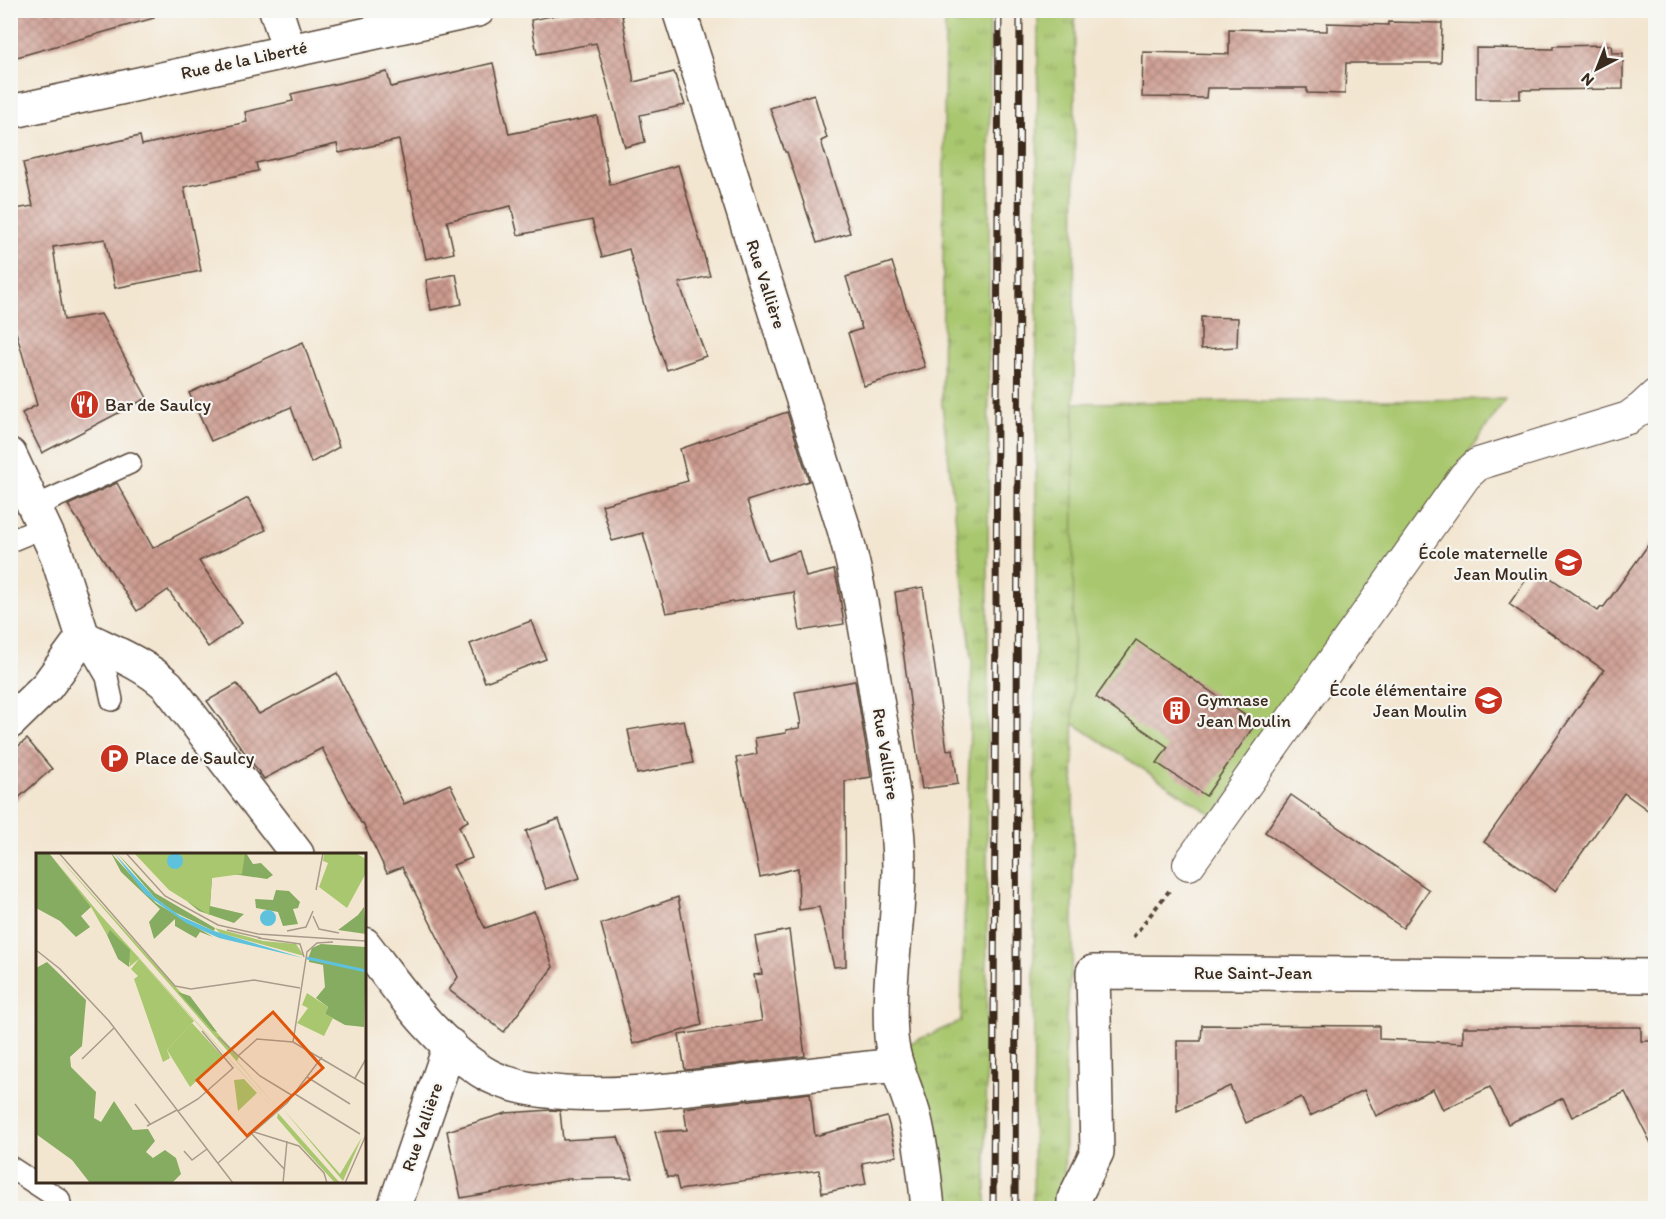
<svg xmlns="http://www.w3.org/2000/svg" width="1666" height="1219" font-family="Itim,sans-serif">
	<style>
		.grass { fill: url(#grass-tufts); stroke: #727846; stroke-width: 1.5 }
		.park { fill: #a9c76e; stroke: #727846; stroke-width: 1.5 }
		.building { fill: url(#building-cross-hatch) }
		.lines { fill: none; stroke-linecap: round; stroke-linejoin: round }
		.service-casing { stroke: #574639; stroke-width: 24 }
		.pedestrian-casing { stroke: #574639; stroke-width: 34 }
		.minor-casing { stroke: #574639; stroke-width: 36 }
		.path { stroke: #574639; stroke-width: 4; stroke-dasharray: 4.5 4.5; stroke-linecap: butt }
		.service { stroke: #fff; stroke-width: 21 }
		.pedestrian { stroke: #fff; stroke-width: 32 }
		.minor { stroke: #fff; stroke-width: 33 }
		.rail-casing { stroke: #3b2a1e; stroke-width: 7 }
		.rail { stroke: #f6f6f2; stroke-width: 4.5; stroke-dasharray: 14; stroke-linecap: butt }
		.labels { text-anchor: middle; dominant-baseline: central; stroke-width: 4.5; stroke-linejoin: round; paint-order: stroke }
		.street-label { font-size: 18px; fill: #3b2a1e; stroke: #f6f6f2 }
		.poi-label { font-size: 18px; fill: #3b2a1e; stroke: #f6f6f2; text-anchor: start }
		.inset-river { fill: none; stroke: #5ec2dc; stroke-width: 3 }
		.inset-road { fill: none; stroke: #a99b89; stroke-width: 1.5 }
		.view { fill: #df570d; fill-opacity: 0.15; stroke: #df570d; stroke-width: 3 }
		.inset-edge { fill: none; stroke: #3b2a1e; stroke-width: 3 }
	</style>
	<defs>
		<pattern id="grass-tufts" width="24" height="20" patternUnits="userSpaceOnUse" patternTransform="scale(1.5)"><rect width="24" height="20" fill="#a9c76e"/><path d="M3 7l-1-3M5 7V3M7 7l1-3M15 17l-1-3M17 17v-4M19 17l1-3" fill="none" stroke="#8ba25a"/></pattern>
		<pattern id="building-cross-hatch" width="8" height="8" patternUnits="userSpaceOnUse" patternTransform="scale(1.5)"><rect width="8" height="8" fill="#cd9b90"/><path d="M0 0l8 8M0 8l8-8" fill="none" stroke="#a87f75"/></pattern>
	</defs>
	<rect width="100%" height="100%" fill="#f6f6f2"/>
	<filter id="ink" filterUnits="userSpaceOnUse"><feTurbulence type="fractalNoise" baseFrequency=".0167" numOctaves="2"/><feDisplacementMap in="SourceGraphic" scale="12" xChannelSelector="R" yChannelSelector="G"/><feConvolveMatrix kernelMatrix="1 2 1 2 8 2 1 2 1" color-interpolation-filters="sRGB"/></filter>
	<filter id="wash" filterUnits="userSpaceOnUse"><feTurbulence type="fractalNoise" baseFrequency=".008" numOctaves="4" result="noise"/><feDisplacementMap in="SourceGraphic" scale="24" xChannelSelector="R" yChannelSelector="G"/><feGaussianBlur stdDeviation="1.35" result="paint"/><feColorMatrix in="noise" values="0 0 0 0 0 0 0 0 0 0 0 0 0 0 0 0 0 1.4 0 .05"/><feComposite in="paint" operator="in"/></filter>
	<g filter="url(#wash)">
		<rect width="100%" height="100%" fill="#f3e6d1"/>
		<g class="grass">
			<polygon points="1075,10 1073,956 1066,1015 1064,1208 1033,1208 1038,11"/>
			<polygon points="945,11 990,11 986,1208 940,1208 908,1044 961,1021 972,660 942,404"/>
		</g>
		<polygon class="park" points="1506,399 1214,816 1073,723 1074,403"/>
		<g id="blocks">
			<g class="building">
				<polygon points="10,10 153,10 154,18 10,59"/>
				<polygon points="582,10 621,10 634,82 674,72 685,105 640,115 645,142 625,147 596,43 537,54 531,20"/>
				<polygon points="1388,22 1442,23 1441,63 1346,63 1345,94 1307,93 1307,88 1207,88 1206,98 1142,97 1143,52 1229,54 1229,29 1327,31 1327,23 1388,25"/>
				<polygon points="1611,45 1612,53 1623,53 1623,89 1520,90 1520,99 1476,99 1476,48 1553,49 1553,46"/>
				<polygon points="493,63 509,134 597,116 610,185 678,165 710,276 679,283 706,356 667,370 648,320 629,249 602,257 592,220 518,235 511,206 447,221 454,253 426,259 411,191 409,191 399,140 339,153 337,144 256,163 258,171 184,187 201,271 115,288 105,239 53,247 64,320 101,314 147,398 42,453 22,413 37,405 10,311 10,210 33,206 23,163 140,136 142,145 247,122 245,112 293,101 291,94 387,72 391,87"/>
				<polygon points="814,94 827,138 821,141 850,233 817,243 787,152 785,152 770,108"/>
				<polygon points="892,262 925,367 864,386 848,333 862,329 846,277"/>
				<polygon points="456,274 462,304 431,310 426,280"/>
				<polygon points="1201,317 1238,318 1237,347 1201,349"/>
				<polygon points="303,342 339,447 311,463 291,407 211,441 189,393"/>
				<polygon points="787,412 809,481 747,501 768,561 799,551 806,577 834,570 838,585 844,624 800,631 794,592 666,613 643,533 612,541 602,505 688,481 680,449"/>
				<polygon points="117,483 153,548 248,498 266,530 199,561 242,623 208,647 168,590 137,611 68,505"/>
				<polygon points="1656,534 1656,816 1624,793 1555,891 1484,842 1604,670 1509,604 1535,567 1598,611 1601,607 1603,608"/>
				<polygon points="923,587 947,750 953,749 958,784 922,789 895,592"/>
				<polygon points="531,621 546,659 485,682 470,644"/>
				<polygon points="1136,640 1256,723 1206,796 1157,763 1168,747 1096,697"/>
				<polygon points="337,673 404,804 450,784 468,821 459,826 472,858 453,865 485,928 534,911 553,967 504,1032 449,990 458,977 402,867 387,873 363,823 361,823 322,748 264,779 207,701 237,684 259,714"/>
				<polygon points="855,681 871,777 845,781 846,966 834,967 819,907 799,910 798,868 760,877 736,758 757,754 755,738 786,733 786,730 800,728 799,724 801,724 795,692"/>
				<polygon points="684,720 693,763 637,774 628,730"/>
				<polygon points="27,739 52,769 10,805 10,753"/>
				<polygon points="1291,795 1429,890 1403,928 1265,832"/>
				<polygon points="559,819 580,878 546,889 526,831"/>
				<polygon points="678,897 702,1025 633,1044 601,924"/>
				<polygon points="789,930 805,1056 685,1070 679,1035 762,1021 754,975 762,974 755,937"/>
				<polygon points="1202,1025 1379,1026 1379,1039 1463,1043 1463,1027 1641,1027 1641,1041 1656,1041 1656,1153 1625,1092 1572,1117 1563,1098 1508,1124 1490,1087 1443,1110 1433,1089 1376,1116 1364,1090 1310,1116 1301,1097 1246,1123 1230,1086 1177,1111 1177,1041 1201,1041"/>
				<polygon points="810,1093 815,1136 887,1117 897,1156 862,1163 866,1184 822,1193 819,1170 679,1190 676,1177 667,1177 655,1132 687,1130 684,1108"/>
				<polygon points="552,1110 560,1111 563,1140 618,1137 633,1178 567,1179 461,1198 447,1131 506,1113"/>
			</g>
		</g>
	</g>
	<g filter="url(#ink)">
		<use href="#blocks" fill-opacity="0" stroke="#574639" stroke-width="1.5"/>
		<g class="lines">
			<defs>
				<g id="service">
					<polyline points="34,507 130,463"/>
					<polyline points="10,541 44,527"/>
					<polyline points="84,638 107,677 112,700"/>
					<polyline points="10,1167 59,1199 61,1208"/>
				</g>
				<polyline id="pedestrian" points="1189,864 1465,476 1478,464 1628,418 1642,408 1656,395"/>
				<g id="minor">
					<polyline points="276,10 289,50"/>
					<path d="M679 10 844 529C861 589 869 650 879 712 888 763 899 816 899 869 899 925 887 981 891 1036 893 1065 908 1091 915 1119 922 1148 925 1179 928 1208"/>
					<polyline points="10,112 478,10"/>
					<polyline points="10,455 56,553 83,637"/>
					<path d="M83 637C113 652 144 664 168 686L297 854"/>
					<polyline points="10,722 47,686 83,637"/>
					<path d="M364 944C399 989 433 1040 481 1071 541 1110 682 1089 751 1081 800 1076 848 1070 896 1065"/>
					<polyline points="394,1208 450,1045"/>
					<polyline points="1074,1208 1074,1199 1097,1152 1093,972 1656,976"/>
				</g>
			</defs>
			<use href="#service" class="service-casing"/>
			<use href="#pedestrian" class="pedestrian-casing"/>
			<use href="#minor" class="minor-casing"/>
			<polyline class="path" points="1133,937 1169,891"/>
			<use href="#service" class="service"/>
			<use href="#pedestrian" class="pedestrian"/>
			<use href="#minor" class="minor"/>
			<defs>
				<g id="rail">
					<polyline points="993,1208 999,10"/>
					<polyline points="1015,1208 1020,10"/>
				</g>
			</defs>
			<use href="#rail" class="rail-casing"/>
			<use href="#rail" class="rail"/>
		</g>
	</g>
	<defs>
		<symbol id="restaurant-disc" viewBox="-11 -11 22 22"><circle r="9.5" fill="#c8321e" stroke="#f6f6f2"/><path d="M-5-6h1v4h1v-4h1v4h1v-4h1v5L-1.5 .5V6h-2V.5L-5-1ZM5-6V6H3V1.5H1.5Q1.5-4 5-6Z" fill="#fff"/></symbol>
		<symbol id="school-disc" viewBox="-11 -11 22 22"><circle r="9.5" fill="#c8321e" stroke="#f6f6f2"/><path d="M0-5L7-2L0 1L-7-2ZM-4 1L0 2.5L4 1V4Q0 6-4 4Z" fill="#fff"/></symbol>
		<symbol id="building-disc" viewBox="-11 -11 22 22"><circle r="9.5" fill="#c8321e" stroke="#f6f6f2"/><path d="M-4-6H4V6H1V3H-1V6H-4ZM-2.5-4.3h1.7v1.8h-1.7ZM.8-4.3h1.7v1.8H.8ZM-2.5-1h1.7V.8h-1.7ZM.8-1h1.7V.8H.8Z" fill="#fff"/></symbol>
		<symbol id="parking-disc" viewBox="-11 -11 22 22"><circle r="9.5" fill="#c8321e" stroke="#f6f6f2"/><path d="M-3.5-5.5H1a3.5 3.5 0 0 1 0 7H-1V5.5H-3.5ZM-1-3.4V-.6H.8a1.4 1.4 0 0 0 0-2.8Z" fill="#fff"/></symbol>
	</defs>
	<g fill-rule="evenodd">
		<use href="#restaurant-disc" x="68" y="388" width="33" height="33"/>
		<use href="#school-disc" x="1552" y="546" width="33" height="33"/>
		<use href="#school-disc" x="1472" y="684" width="33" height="33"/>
		<use href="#building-disc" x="1160" y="694" width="33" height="33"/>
		<use href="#parking-disc" x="98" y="742" width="33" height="33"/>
	</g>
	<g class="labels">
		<g class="street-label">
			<text transform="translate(244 60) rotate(-12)">Rue de la Liberté</text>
			<text transform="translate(766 284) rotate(72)">Rue Vallière</text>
			<text transform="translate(886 754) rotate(81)">Rue Vallière</text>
			<text x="1253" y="973">Rue Saint-Jean</text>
			<text transform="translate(422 1127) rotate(-71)">Rue Vallière</text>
		</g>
		<g class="poi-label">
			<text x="105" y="405">Bar de Saulcy</text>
			<text x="1548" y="553" text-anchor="end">École maternelle<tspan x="1548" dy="21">Jean Moulin</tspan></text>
			<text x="1467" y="690" text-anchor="end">École élémentaire<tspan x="1467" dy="21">Jean Moulin</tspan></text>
			<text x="1197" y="700">Gymnase<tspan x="1197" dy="21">Jean Moulin</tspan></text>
			<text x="135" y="758">Place de Saulcy</text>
		</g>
	</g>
	<g transform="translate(36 853)">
		<rect width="330" height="330" fill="#f3e6d1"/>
		<path d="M13 0 61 58 241 259 103 106 93 114 94 110 74 78 71 82 55 54ZM19 0 203 204 201 208 243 257ZM179 75 227 88 260 91 268 103 184 80ZM247 256 304 321 326 284 307 328ZM242 260 304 330H299L260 287 241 265Z" fill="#a9c76e"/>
		<path d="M0 0H13L55 54 45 63 54 74 40 84 24 68 0 55ZM75 0 120 50 177 84 164 79 160 85 139 73V66L118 86 113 69 124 56 85 19ZM81 0 119 40 179 75 178 78 138 59 118 44ZM153 0H210L217 11 225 10 237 22 231 26 190 20 176 25 174 53 208 61 198 70 163 58 152 49ZM240 37 253 38 264 49 262 55 257 56 262 71 247 73 242 59 220 55 219 46 237 47ZM328 54 330 81 302 77 322 62ZM74 77 94 97 93 114 82 106 71 82ZM285 91 330 94 328 174 309 172 289 161 292 154 280 145 289 134 287 112 273 109V103L276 95ZM11 109 50 147 46 193 34 204 35 214 60 239 58 265 65 269 78 248 97 277 112 276 119 288 110 299 117 305 129 297 140 305 145 321 136 330H54L36 307 0 281V115ZM142 139 154 143 181 179 177 178Z" fill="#86ac61"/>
		<path d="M156 170 187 204 154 234 131 197Z" fill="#a9c76e"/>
		<path d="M98 0H209L206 21 176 25 173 62 133 37ZM288 0H319L330 6V20L311 55 283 34 292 10 287 8ZM208 226 221 240 202 258 198 227Z" fill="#a9c76e"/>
		<path d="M103 106 158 168 131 197 134 205 127 209 98 126 102 123 95 116ZM271 140 292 154 289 161 297 165 288 183 261 170 272 155 266 152Z" fill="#a9c76e"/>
		<path d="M131 8a8 8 0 1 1 16 0a8 8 0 1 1-16 0ZM78 0 118 44 144 63 178 78 267 105 183 85 150 70 109 41ZM224 65a8 8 0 1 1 16 0a8 8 0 1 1-16 0Z" fill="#5ec2dc"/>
		<path class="inset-river" d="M271 105 330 118"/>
		<path class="inset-road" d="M23 0 139 133 155 136 218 127 264 135M90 0 129 43 182 72 222 81 330 88M280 37 287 0M277 63 283 76 303 80M191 77 225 85M251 78 270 74 277 58M222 85 264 91 268 104M0 97 24 116 73 168 197 330M182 184 224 223 257 243M257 189 271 99 281 90 297 89M257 189 330 232M202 203 221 186 257 189M46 206 78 175M271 224 314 251M319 225 330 206M259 241 324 281M99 251 114 271M142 258 162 246 197 215 166 178M111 273 141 257M218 279 263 293 288 320 291 330M216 281 249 317M148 298 156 307 171 296M182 310 251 250 286 204M247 330 251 288M309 330 330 282"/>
		<path class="view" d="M237 159 287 215 211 283 161 227Z"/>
		<rect width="330" height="330" class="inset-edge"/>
	</g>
	<rect width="1666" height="1219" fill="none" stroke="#f6f6f2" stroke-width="36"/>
	<g transform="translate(1597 69) rotate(222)" stroke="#f6f6f2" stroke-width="4.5" paint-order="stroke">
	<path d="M0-4.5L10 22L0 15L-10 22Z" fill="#3b2a1e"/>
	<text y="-9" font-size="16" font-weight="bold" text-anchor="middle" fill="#3b2a1e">N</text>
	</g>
</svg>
